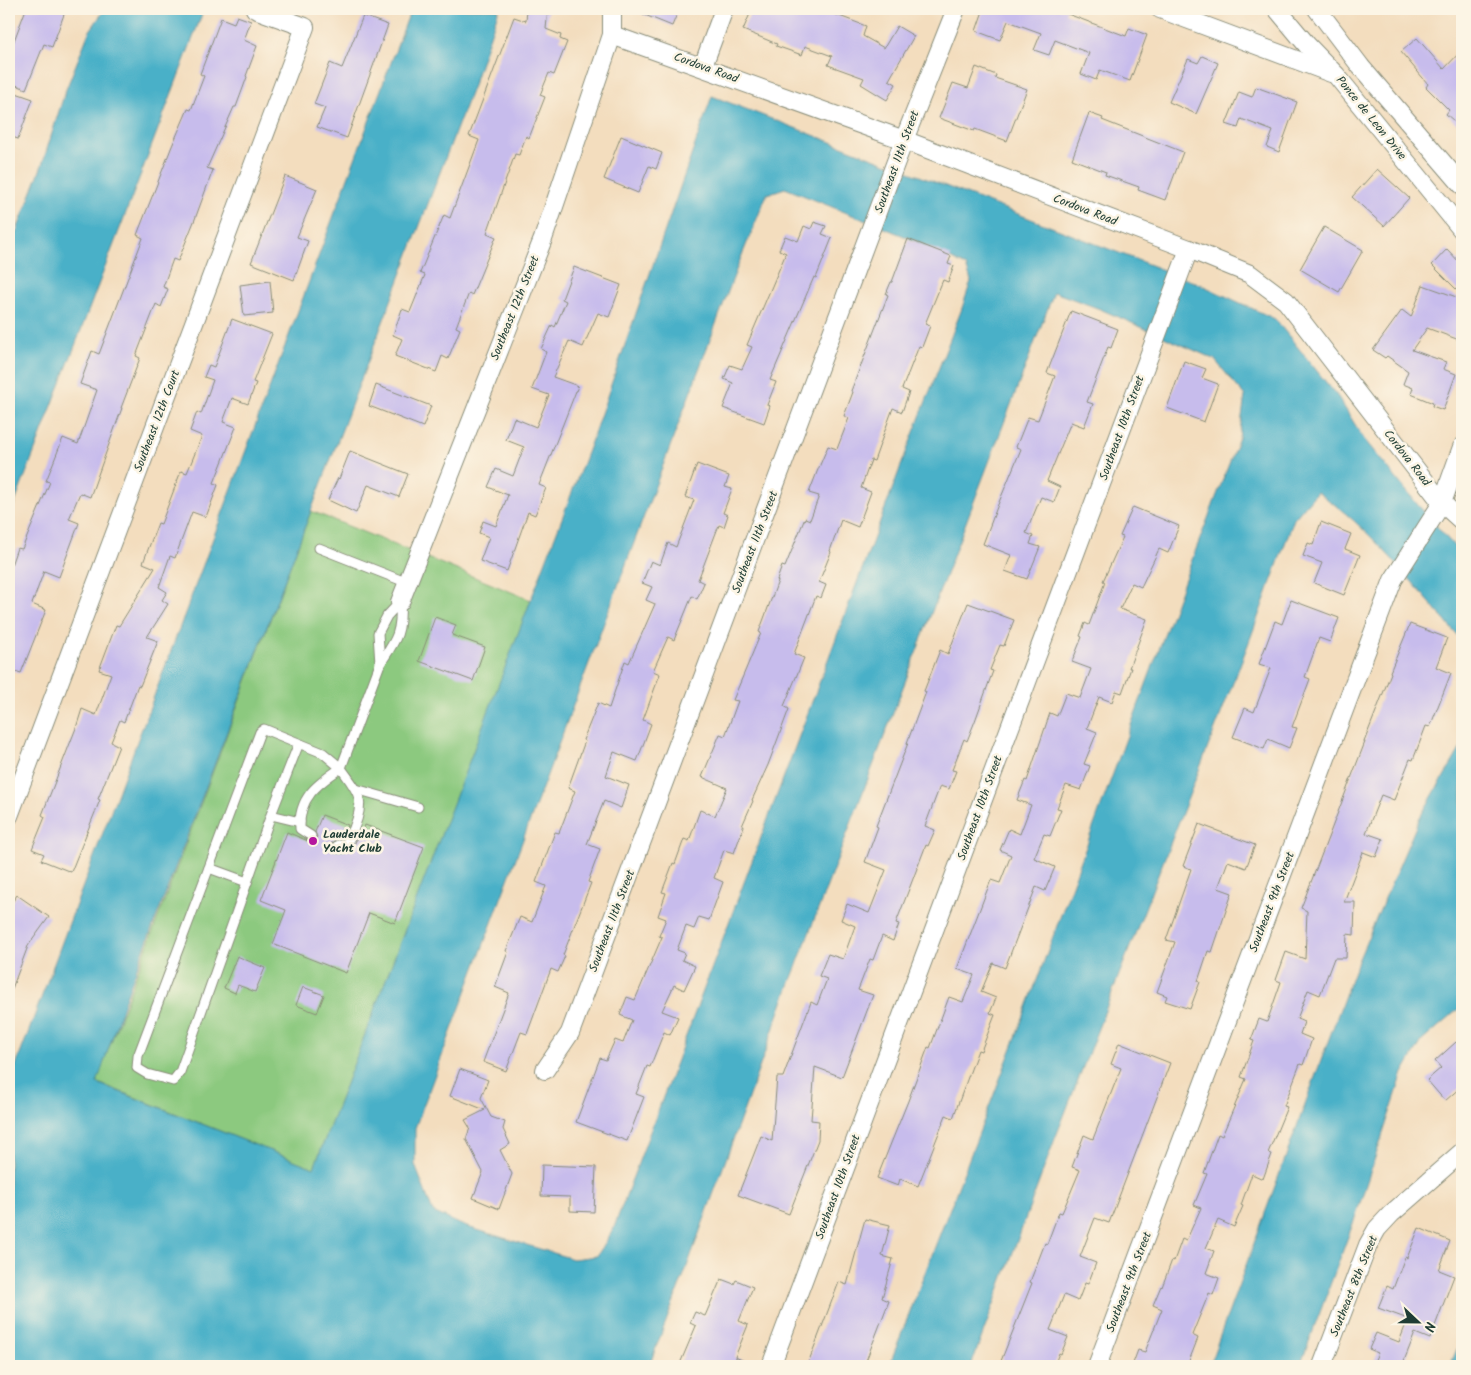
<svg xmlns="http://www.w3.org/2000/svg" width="1471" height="1375" font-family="Kalam,sans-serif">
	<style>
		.green { fill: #8cc97f; stroke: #56835a }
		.water { fill: #49b0c8; stroke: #34767e; fill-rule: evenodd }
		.building { fill: #c7bcec }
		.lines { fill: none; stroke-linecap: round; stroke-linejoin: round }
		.service-casing { stroke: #898d79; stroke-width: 11 }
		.minor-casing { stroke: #898d79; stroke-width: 20 }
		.service { stroke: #fff; stroke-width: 9 }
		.minor { stroke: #fff; stroke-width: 18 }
		.poi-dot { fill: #b5179e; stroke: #fcf5e5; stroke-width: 2 }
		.labels { text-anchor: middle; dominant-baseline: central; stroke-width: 5; stroke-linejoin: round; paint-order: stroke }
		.street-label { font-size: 12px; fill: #1f3d34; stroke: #fcf5e5 }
		.poi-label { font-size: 12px; font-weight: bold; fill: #1f3d34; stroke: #fcf5e5; text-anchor: start }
	</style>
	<rect width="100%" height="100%" fill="#fcf5e5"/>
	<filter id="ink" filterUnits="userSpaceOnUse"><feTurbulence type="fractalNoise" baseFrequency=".02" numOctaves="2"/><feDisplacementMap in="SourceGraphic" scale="10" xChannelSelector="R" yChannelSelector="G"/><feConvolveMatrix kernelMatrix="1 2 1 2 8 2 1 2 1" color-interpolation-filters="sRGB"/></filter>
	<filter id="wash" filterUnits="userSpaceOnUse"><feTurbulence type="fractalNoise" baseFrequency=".0096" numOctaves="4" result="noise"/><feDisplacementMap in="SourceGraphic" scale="20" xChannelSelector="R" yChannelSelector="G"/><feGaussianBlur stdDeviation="1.12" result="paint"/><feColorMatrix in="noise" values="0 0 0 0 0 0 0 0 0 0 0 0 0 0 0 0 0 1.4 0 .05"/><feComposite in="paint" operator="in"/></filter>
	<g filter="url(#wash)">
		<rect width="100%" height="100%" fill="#f3ddbe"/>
		<polygon class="green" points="311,511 531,600 314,1168 96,1082"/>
		<g class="water">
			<polygon points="105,9 204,9 9,518 9,251 42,165 65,92 89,32"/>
			<path d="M411 9H499L474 83 124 1002 97 1083 314 1168 590 445 712 96 1197 283 1275 319 1338 397 1364 439 1418 505 1462 555V641C1419 591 1372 528 1317 492L1294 519 1249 642 1053 1144 971 1366H889L1013 1045 1193 557 1239 438 1245 396 1214 359 1100 309 1054 292 790 983 685 1272 649 1366H9V1084ZM785 188 914 240 966 266 971 281 961 311 907 450 613 1230 597 1256 573 1259 464 1226 433 1212 415 1165V1128L738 265 767 194Z"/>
			<polygon points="1462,746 1462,1006 1422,1041 1403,1073 1355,1218 1300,1366 1209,1366 1355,968 1420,817"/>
			<polygon points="1462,1337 1462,1366 1450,1366"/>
		</g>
		<g id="blocks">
			<g class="building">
				<polygon points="26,9 66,9 52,47 44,44 26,89 9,82 9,54"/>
				<polygon points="527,9 548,9 546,29 561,35 560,39 567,42 554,75 549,73 540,95 545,97 529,138 526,136 519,155 515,154 487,233 496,237 472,295 469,293 456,327 460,329 448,359 442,356 436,372 395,356 402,339 393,335 402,309 410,312 425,275 420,273 444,215 450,218 479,140 469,136 514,17 526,21"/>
				<polygon points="630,9 679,9 672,26"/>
				<polygon points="752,9 826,9 826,11 866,26 863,36 884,48 897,26 914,36 889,80 896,84 887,100 861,84 864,78 828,65 832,56 805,46 802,55 776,46 777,44 743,30"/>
				<polygon points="980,9 1067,9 1065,13 1126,36 1129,28 1147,35 1130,81 1100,70 1096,80 1081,74 1089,53 1055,40 1049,55 1034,50 1041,33 1008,21 1000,40 976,31 983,11 979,10"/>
				<polygon points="237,16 251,21 244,40 257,46 246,76 247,77 236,107 234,107 207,168 213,170 195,219 178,261 173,259 163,287 168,289 161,307 156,304 136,356 140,358 121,408 122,408 90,497 80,493 69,519 79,523 59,577 44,571 32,604 46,610 21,673 9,669 9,571 17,548 22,549 50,482 46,481 63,438 78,444 97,390 80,384 92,351 99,354 143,238 137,235 172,146 188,109 191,110 204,76 200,74 221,18 234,23"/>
				<polygon points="363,16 388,25 347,138 317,127 325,108 314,104 330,63 342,68"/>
				<polygon points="1417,38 1444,69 1462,50 1462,128 1446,114 1449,110 1426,87 1428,84 1401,52"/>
				<polygon points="1202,56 1218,63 1196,114 1169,102 1188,59 1198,63"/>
				<polygon points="976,67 996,75 995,78 1027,89 1007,141 975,129 974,131 939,118 953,83 968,88"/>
				<polygon points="1256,87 1297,102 1279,152 1267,147 1273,131 1241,119 1238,128 1226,124 1239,92 1252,97"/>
				<polygon points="16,93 33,99 18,139 9,136 9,113"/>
				<polygon points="1089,113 1103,118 1102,120 1183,152 1165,200 1138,190 1139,187 1105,175 1106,172 1072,159"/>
				<polygon points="621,136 662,153 656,169 649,166 638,193 604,179"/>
				<polygon points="1377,169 1409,198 1384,226 1352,197"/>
				<polygon points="285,176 317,189 297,237 308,241 294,280 251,263"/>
				<polygon points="814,222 826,226 822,234 832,238 816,278 814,277 770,380 776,382 767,405 770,406 764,423 723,408 733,383 724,379 730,365 742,369 752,347 747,345 786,253 779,250 785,236 798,241 804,226 811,229"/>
				<polygon points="1324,227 1363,250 1339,292 1300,269"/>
				<polygon points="908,239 951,256 948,264 954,266 948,282 943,280 925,324 930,326 922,347 919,346 902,389 909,392 902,412 893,408 874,461 871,460 861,488 871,492 858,527 841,520 830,551 831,552 819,582 826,585 821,598 816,596 794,654 804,658 784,706 789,709 768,765 752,800 753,801 742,826 744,826 734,853 724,850 714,878 723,882 709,920 699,917 694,929 686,926 677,950 685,953 682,960 695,966 684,990 674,985 662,1011 678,1017 670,1035 664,1032 650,1067 647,1066 636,1094 644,1097 627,1141 576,1122 600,1058 606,1060 615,1040 623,1043 632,1020 620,1015 627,997 635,1000 662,937 659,936 666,919 658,916 666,893 662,892 673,863 675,864 684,839 689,841 700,810 715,816 727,788 702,777 720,734 725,736 738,701 733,700 761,633 759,632 778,581 777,580 782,566 785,567 805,518 810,520 819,496 809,493 817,472 828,446 837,449 849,418 844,416 853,392 851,391 888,295 886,294 891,282 892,282"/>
				<polygon points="1447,249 1462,265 1462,295 1432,265"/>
				<polygon points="574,267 621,285 609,317 598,313 583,347 569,341 553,377 578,386 539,485 546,488 535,515 528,512 507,571 480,561 489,537 479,533 483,521 496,526 508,495 488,487 496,469 513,476 524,447 506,440 514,418 536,427 549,395 532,389 546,352 541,349 552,325 555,327 566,301 562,299"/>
				<polygon points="270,281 273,313 244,316 240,285"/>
				<polygon points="1423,285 1462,299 1462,341 1427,328 1412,350 1446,362 1443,369 1456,374 1443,410 1432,406 1433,403 1411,394 1413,388 1403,384 1408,371 1387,356 1385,358 1373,350 1402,310 1411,317"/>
				<polygon points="1071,311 1118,329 1111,348 1108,347 1087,402 1093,404 1084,427 1071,422 1047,481 1060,487 1054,502 1041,497 1026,533 1033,536 1030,544 1040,547 1027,579 1005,571 1011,555 983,544 997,507 1021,449 1016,447 1028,417 1038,420 1055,376 1047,373"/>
				<polygon points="232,319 272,334 253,382 256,383 248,404 232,398 223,422 236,427 214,483 218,485 206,517 192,512 175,558 170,556 159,587 167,592 162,600 168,604 147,637 158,641 140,686 138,685 124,722 120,720 111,742 119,746 98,799 100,800 71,872 41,860 44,854 32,849 45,817 42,815 76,728 82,709 96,715 111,674 99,670 116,625 119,626 155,568 143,563 158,523 161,524 181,471 187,473 202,436 190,431 197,412 201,414 213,380 204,377 209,365 214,367"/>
				<polygon points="1184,361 1206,369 1202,378 1218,384 1204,422 1167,408"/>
				<polygon points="376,385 431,406 423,427 369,406"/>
				<polygon points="350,451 408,474 399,497 368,485 356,513 328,500 338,478 339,479"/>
				<polygon points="697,464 729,476 725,487 732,489 723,513 728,515 724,527 719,525 698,580 704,583 697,599 692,596 674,640 668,637 653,671 660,674 643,720 651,724 637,761 614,752 606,776 629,785 621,808 604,801 587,844 600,849 588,882 591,883 563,955 565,956 558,972 551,969 527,1034 521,1032 506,1071 483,1062 509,993 495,987 508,952 506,951 520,917 532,922 546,886 536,882 555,832 559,833 575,791 568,788 585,741 583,740 598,703 609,708 625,661 629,663 655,604 646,600 652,587 642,583 651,561 660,565 668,543 676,547 694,500 685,497"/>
				<polygon points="1133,507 1179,526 1168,553 1159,549 1141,587 1132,583 1120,609 1147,619 1129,668 1131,668 1122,693 1116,691 1112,702 1099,697 1087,728 1097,732 1084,764 1090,766 1081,790 1066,785 1057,808 1061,809 1050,836 1044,834 1034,858 1055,867 1045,891 1036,887 1005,968 993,963 981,992 996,998 990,1013 995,1015 981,1051 978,1050 953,1118 946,1115 918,1186 900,1179 898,1186 877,1178 908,1101 928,1047 930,1048 949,997 963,1002 974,975 957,969 991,880 1000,883 1011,855 1000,850 1009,829 1020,834 1031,805 1017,800 1025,780 1027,781 1050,713 1057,716 1066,693 1080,698 1091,669 1072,662 1082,637 1080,636 1085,623 1089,625 1105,582 1103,581 1123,537 1120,536"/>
				<polygon points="1321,522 1351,534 1345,549 1360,555 1344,595 1314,583 1322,563 1303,556 1308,543 1313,545"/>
				<polygon points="1291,600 1339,618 1330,642 1319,638 1305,677 1310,679 1292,727 1297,728 1289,748 1268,739 1264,749 1233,737 1245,708 1254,712 1271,668 1259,664 1275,621 1282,624"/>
				<polygon points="968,603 1014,620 1004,646 1000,645 990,670 993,671 975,721 967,741 964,739 952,770 956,771 949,789 940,786 925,826 935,830 928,846 926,845 896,923 899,924 893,941 882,936 873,960 870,959 858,990 873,995 842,1077 815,1067 811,1120 819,1121 818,1140 789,1214 738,1195 761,1136 772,1141 777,1077 783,1077 811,1002 817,1005 827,979 819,976 828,954 843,959 855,926 841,920 847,904 869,913 886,870 865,862 878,827 876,826 908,743 907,743 926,692 924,691 940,650 948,654"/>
				<polygon points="435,617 456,625 452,635 485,647 473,681 419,661"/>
				<polygon points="1410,624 1447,638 1436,667 1451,673 1430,727 1426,726 1413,760 1410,759 1394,800 1381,795 1366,833 1383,839 1376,857 1363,852 1344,902 1355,902 1354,935 1347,934 1346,958 1334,958 1320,995 1308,990 1297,1019 1304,1022 1300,1034 1312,1039 1303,1065 1300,1064 1284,1106 1287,1107 1268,1153 1272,1154 1263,1179 1252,1174 1241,1205 1243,1206 1234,1227 1218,1220 1206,1248 1214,1251 1206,1273 1219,1278 1213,1295 1209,1293 1192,1335 1198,1338 1187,1366 1132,1366 1138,1350 1145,1352 1162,1309 1153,1305 1161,1286 1162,1287 1172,1260 1174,1261 1182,1239 1186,1241 1201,1208 1194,1205 1207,1174 1204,1173 1218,1134 1222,1136 1246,1079 1241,1077 1254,1041 1251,1040 1259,1019 1267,1022 1281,982 1276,980 1286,952 1305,959 1307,911 1301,908 1365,742 1364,742 1391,673 1390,672"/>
				<polygon points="322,815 348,825 342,839 335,839 332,842 332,848 335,851 344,851 350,848 355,843 360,830 363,831 365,825 424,847 395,923 369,913 346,973 273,944 286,910 261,900 287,832 308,841 313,842 317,837 315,832"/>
				<polygon points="1199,824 1255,845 1246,868 1228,861 1218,888 1232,893 1212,952 1208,951 1198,981 1200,982 1190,1009 1165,1001 1167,996 1157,992 1175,942 1166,940 1191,869 1183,866"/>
				<polygon points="17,895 49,917 28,946 10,994 9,994 9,907"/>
				<polygon points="237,956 265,968 255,992 238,985 235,993 224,988"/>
				<polygon points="303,987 324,995 317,1013 296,1005"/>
				<polygon points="1456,1042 1462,1048 1462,1086 1445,1101 1427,1080 1441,1068 1435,1061"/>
				<polygon points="1119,1043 1170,1063 1109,1223 1095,1218 1080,1257 1096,1263 1088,1284 1085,1283 1078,1301 1064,1295 1050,1330 1068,1337 1061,1354 1059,1353 1054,1366 999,1366 1032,1283 1030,1282 1045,1243 1047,1244 1059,1212 1062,1213 1080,1170 1072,1167 1084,1135 1093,1139 1121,1068 1111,1064"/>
				<polygon points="460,1069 488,1080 481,1098 491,1117 505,1122 503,1129 510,1144 500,1150 512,1174 499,1209 473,1198 483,1172 466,1139 470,1128 465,1120 485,1110 450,1096"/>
				<polygon points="542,1165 596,1167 594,1212 570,1211 570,1197 541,1196"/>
				<polygon points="865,1219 890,1225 882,1256 893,1259 882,1298 889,1301 864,1366 807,1366 839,1282 847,1285"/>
				<polygon points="1419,1228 1450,1241 1439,1270 1454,1276 1430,1339 1415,1333 1402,1366 1372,1366 1378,1353 1369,1349 1376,1333 1399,1342 1408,1319 1378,1308 1387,1286 1393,1289 1405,1257 1407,1258"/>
				<polygon points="721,1279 734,1284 736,1280 753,1287 739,1321 748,1325 735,1357 757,1366 679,1366 696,1326 690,1323 695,1312 705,1316"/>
			</g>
		</g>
	</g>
	<g filter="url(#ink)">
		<use href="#blocks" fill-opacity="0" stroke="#898d79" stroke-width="1"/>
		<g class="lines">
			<defs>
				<g id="service">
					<polyline points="319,548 408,583"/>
					<path d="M400 602C402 633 396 640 380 664L378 633 387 616Z"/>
					<polyline points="299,743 272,812 180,1072 173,1081 147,1074 137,1068 138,1056 260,732 264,729 323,753 341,768 380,664"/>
					<polyline points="356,789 418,807"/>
					<polyline points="271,815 300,822"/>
					<path d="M311 836 300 829C298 798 317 784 341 768 358 792 366 798 354 828 351 835 350 841 344 845H338"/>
					<polyline points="209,868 247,882"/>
				</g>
				<g id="minor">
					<polyline points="1160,9 1331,73"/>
					<polyline points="1277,9 1307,45 1336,75 1462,230"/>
					<polyline points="1317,9 1361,67 1462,185"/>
					<polyline points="612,35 904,140 1189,249 1250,274 1286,301 1442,503 1462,521"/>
					<polyline points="703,66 724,9"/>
					<polyline points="400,602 543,239 612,35 612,9"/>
					<polyline points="9,816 305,27 255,9"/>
					<polyline points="545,1070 570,1033 904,140 956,9"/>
					<polyline points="771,1366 1189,249"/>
					<polyline points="1097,1366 1393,580 1442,503 1462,447"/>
					<polyline points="1322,1366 1368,1245 1377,1229 1391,1214 1462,1152"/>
				</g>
			</defs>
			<use href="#service" class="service-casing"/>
			<use href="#minor" class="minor-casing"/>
			<use href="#service" class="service"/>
			<use href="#minor" class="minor"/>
		</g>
	</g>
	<circle class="poi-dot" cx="313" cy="841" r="5"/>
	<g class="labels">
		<g class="street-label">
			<text transform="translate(706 68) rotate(20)">Cordova Road</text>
			<text transform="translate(1371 118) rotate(51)">Ponce de Leon Drive</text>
			<text transform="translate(897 162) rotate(-70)">Southeast 11th Street</text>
			<text transform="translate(1085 210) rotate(21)">Cordova Road</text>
			<text transform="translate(515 308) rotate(-68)">Southeast 12th Street</text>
			<text transform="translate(157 421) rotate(-69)">Southeast 12th Court</text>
			<text transform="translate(1122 428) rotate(-70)">Southeast 10th Street</text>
			<text transform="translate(1407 458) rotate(52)">Cordova Road</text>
			<text transform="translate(755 542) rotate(-69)">Southeast 11th Street</text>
			<text transform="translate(980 808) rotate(-70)">Southeast 10th Street</text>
			<text transform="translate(1272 902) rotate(-69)">Southeast 9th Street</text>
			<text transform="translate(612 921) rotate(-69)">Southeast 11th Street</text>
			<text transform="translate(838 1187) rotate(-70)">Southeast 10th Street</text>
			<text transform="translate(1129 1282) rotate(-69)">Southeast 9th Street</text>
			<text transform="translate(1354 1286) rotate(-68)">Southeast 8th Street</text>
		</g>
		<g class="poi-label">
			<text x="323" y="834">Lauderdale<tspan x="323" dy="14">Yacht Club</tspan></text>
		</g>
	</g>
	<rect width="1471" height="1375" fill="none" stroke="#fcf5e5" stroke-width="30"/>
	<g transform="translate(1418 1322) rotate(112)" stroke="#fcf5e5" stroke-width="4" paint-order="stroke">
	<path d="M0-4L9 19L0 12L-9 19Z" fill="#1f3d34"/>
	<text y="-8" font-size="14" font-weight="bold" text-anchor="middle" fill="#1f3d34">N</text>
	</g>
</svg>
